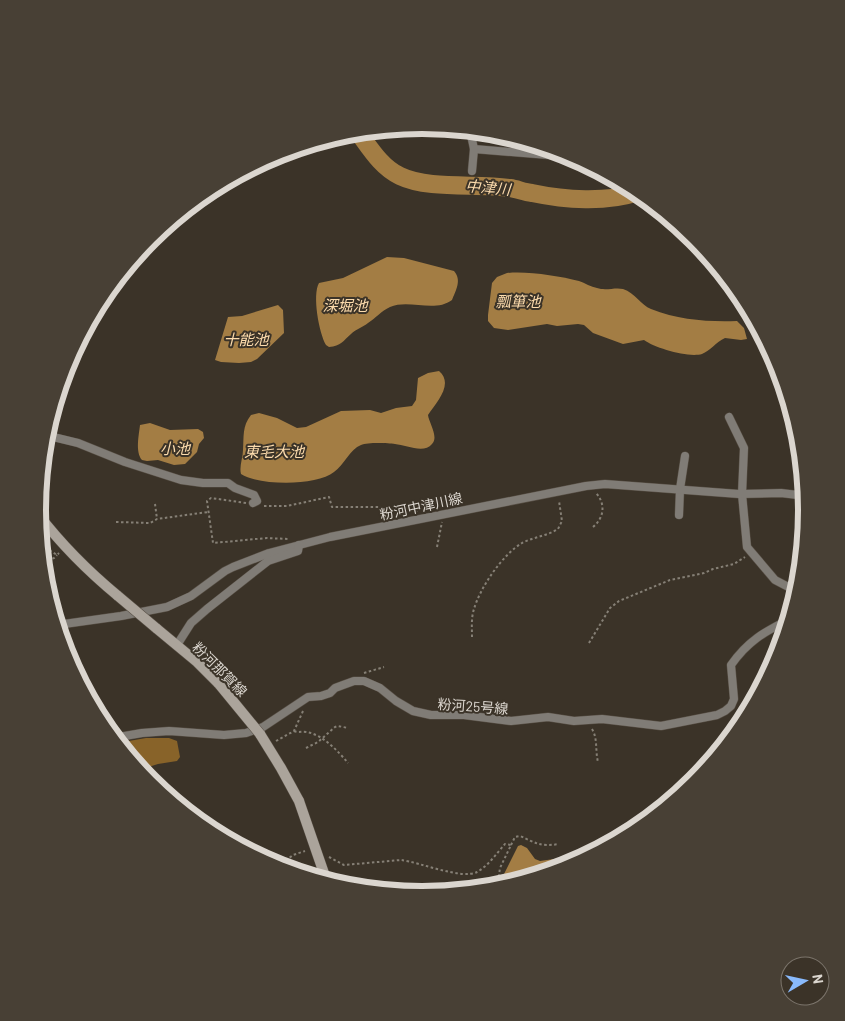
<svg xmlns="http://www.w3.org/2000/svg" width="845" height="1021" font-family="Barlow,'Noto Sans JP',sans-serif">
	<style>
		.forest { fill: #886329 }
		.water { fill: #a37d44 }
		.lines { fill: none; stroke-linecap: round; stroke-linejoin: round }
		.river { stroke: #a37d44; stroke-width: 18 }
		.street-casing { stroke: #585046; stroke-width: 9 }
		.secondary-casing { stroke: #585046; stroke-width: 11 }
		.path { stroke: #868076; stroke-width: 2; stroke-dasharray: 2.5 2.5; stroke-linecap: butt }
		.street { stroke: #807c76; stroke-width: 8 }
		.secondary { stroke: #aba49b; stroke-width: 10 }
		.secondary-bridge-casing { stroke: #585046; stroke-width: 11; stroke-linecap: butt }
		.secondary-bridge { stroke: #aba49b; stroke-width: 10 }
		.labels { text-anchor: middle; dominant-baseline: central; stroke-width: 4; stroke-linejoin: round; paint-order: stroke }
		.street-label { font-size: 14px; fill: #dbd6cf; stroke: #3b3328 }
		.water-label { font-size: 15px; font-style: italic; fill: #fddcad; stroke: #3b3328 }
		.rim { fill: none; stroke: #dbd6cf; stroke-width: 6 }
	</style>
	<rect width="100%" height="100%" fill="#3b3328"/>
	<polygon class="forest" points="146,738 169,738 177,741 180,757 177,761 158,764 139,770 117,743"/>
	<g class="water">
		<path d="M387 257 404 258 454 271C462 280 456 290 452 300 435 313 409 299 390 307 381 311 376 318 368 323 363 327 356 329 351 334 343 341 341 346 329 347L326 345C319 333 312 295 319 283L343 278Z"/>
		<path d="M507 273C528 271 559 276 579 281 585 283 591 287 597 288 606 291 615 287 623 289 635 293 641 305 651 309 679 320 708 322 737 321L744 328 747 339 741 340 725 338C716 342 710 351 702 354 688 358 655 348 644 340L623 344 593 333 584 325 578 324 557 326 547 324 508 330 494 328 488 321V315L492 283 497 277Z"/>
		<polygon points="278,305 283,310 284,333 257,359 251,362 239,363 221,362 215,360 228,317 242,316"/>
		<path d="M439 371C454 384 437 402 428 415 429 423 439 437 432 444 424 454 406 445 395 444 388 443 368 442 361 445 350 449 344 465 334 472 317 486 260 486 241 474 239 466 243 458 243 450 244 437 242 426 251 415L259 413 277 418 297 428 306 427 341 411 370 410 381 413 396 408 412 406 416 400 418 378 428 373Z"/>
		<path d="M150 423 170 430 198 429 203 432 204 438 199 444 197 452 185 464 174 465 158 460 147 461 142 460C135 452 139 435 140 425Z"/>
		<polygon points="635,829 638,829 570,866 504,886 503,876 518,846 521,845 527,848 535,859 540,861 561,858 571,860 578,860 586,857 603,845 620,838 630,830"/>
	</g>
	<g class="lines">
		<path class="river" d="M358 132C370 148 381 167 400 176 429 190 477 183 510 188 517 189 524 192 532 193 565 200 606 203 638 192"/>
		<defs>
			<g id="street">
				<polyline points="470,130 474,149 561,156 571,155"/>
				<polyline points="472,171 474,149"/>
				<polyline points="141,249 156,233"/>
				<polyline points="729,417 744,448 742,494 747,547 775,580 798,592"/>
				<polyline points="45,435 78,443 125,462 181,480 203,483 228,483 235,488 254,495 257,501 253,503"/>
				<polyline points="679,515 680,489 685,456"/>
				<polyline points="57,625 121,616 167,607 191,596 225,571 233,567 269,553 330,537 586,486 605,484 739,494 781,493 806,496"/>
				<polyline points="177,645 191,623 207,609 268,561 298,551 299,545"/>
				<polyline points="100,716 102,724"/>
				<path d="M113 738 142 733 169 731 224 735 246 733 263 727 308 697 321 696 330 693 335 688 343 685 354 681H364L380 688 396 701 413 711 431 715H464L511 721 548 717 574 721 602 719 661 726 717 715 725 711 731 706 734 699 731 665C748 641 764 632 790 619"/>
			</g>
			<g id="secondary">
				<path d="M38 514C61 544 89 572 118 596"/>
				<polyline points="156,628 197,662 219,684"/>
				<polyline points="260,734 281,768 299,801"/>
			</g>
		</defs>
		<use href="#street" class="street-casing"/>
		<use href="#secondary" class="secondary-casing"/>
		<g class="path">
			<polyline points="246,503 211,498 207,501 213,543 267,538 288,539"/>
			<polyline points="155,504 157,519"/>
			<polyline points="264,506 287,506 329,497 332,507 379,507 419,511"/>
			<polyline points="116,522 150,523 157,519 208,512"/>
			<path d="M593 527C604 518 606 504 596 493"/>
			<polyline points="41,545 57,555 59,553"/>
			<polyline points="437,547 442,522"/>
			<polyline points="43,562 54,558 57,555"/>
			<path d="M472 637C472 628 471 618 474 609 480 588 502 555 522 543 533 537 547 536 558 529L562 521 559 501"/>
			<polyline points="589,643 610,608 619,601 670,580 704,573 713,569 734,564 745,557"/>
			<polyline points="364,673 384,667"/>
			<path d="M592 729C598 739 595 750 598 762"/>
			<path d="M294 731C299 733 302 731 306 732 322 734 338 751 348 763"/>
			<polyline points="276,741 294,731 303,711"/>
			<polyline points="306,748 318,742 335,727 338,726 348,728"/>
			<path d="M511 845 515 837 520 836C536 843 540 847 559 844"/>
			<path d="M329 857 344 865 401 860C419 862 462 880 477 872 488 866 497 853 505 844L511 845 500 868 497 888"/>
			<polyline points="278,867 293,855 305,851"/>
		</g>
		<use href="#street" class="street"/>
		<use href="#secondary" class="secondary"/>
		<defs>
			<g id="secondary-bridge">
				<polyline points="118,596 156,628"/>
				<polyline points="219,684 260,734"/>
				<polyline points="299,801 327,882"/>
			</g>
		</defs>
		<use href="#secondary-bridge" class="secondary-bridge-casing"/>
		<use href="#secondary-bridge" class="secondary-bridge"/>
	</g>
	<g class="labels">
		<g class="street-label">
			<text transform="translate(421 506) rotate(-12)">粉河中津川線</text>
			<text transform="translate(220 669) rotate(45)">粉河那賀線</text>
			<text transform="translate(473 706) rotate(4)">粉河25号線</text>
		</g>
		<g class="water-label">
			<text transform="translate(488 187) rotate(5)">中津川</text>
			<text x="518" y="301">瓢箪池</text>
			<text x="345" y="305">深堀池</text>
			<text x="246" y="339">十能池</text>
			<text x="175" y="448">小池</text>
			<text x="274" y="451">東毛大池</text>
		</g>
	</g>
	<path d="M0 0H845V1021H0ZM46 510a376 376 0 1 1 752 0a376 376 0 1 1-752 0Z" fill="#484035" fill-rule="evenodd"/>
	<path class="rim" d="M46 510a376 376 0 1 1 752 0a376 376 0 1 1-752 0Z"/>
	<g transform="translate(805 981) rotate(81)"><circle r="24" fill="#3b3328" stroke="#7b746b"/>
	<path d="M0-4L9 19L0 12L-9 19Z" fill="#89bafc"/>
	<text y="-8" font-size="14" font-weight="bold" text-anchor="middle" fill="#dbd6cf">N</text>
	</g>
</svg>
